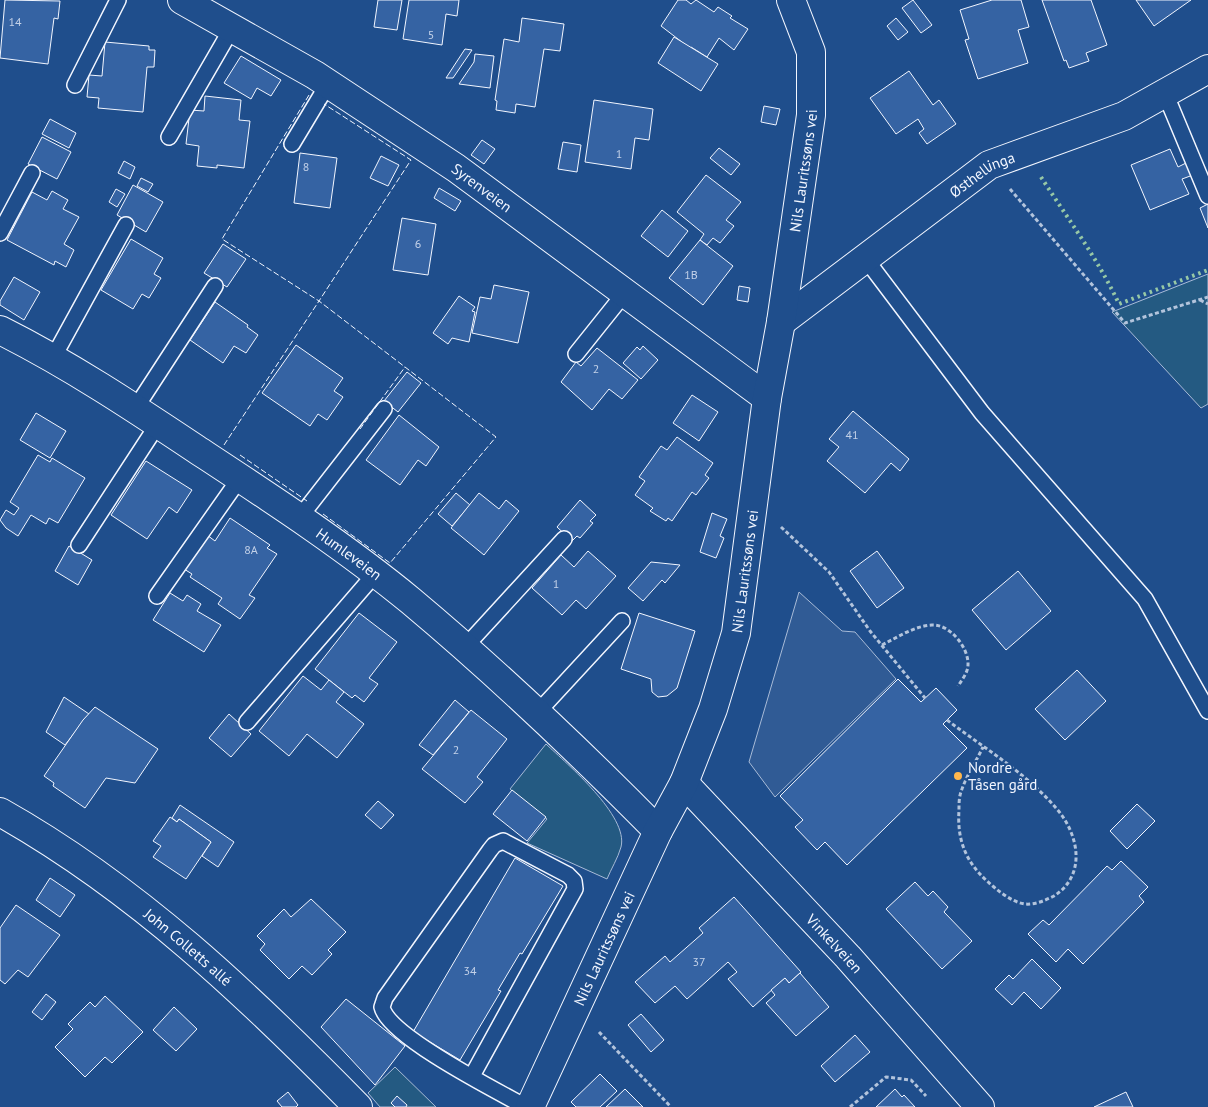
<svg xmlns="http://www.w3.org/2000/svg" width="1208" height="1107" font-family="'PT Sans',sans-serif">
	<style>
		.green { fill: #245a82; stroke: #a8bbd7 }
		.parking { fill: #305b95; stroke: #a8bbd7 }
		.building { fill: #3563a3; stroke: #f2f6ff }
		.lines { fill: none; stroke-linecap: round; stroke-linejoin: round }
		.service-casing { stroke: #f2f6ff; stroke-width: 18 }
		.minor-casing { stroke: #f2f6ff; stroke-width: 30 }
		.path { stroke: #b3c4dc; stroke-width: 3; stroke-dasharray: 4 2.5; stroke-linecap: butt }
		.service { stroke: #1f4e8c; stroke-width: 15 }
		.minor { stroke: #1f4e8c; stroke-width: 28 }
		.hedge { stroke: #97c8a6; stroke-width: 4; stroke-dasharray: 2.5 4; stroke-linecap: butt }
		.fence { stroke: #f2f6ff; stroke-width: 1; stroke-dasharray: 6 2.5; stroke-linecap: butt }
		.poi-dot { fill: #ffb74d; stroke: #1f4e8c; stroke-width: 2 }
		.labels { text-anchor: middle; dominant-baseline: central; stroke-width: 4; stroke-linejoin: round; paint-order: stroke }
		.number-label { font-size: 12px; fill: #c3d1e8 }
		.street-label { font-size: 15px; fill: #f2f6ff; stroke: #1f4e8c }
		.poi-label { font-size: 15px; fill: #f2f6ff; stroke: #1f4e8c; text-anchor: start }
	</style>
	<rect width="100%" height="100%" fill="#1f4e8c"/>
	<g class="green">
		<polygon points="1208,274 1208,404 1201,408 1112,312"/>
		<path d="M546 744C567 764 629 816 621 847 618 858 611 869 607 879L527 843 547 819 510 789Z"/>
		<polygon points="395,1067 436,1107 380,1107 368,1093"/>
	</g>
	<polygon class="parking" points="799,592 842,631 855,632 896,679 775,797 749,762"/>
	<g class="building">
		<polygon points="5,0 60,1 58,19 54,18 48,64 0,58"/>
		<polygon points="378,0 402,0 397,30 374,27"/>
		<polygon points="409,0 459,0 457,16 446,14 442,45 403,39"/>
		<polygon points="678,0 686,0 691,4 696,0 714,12 718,7 732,16 730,18 748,29 734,50 719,38 707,57 691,47 691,49 661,26"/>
		<polygon points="913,0 932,25 921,33 902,8"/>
		<polygon points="992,0 1021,0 1029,27 1018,30 1028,63 978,79 965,40 969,39 960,10"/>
		<polygon points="1042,0 1091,0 1107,45 1086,53 1089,61 1069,68 1066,60 1064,61"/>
		<polygon points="1136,0 1191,0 1154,26"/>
		<polygon points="522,18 564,24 560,51 544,49 535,107 516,104 515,113 496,110 497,101 495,100 504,39 519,42"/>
		<polygon points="896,18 908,32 898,40 887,26"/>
		<polygon points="674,37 718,64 701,91 658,63"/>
		<polygon points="105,42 149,46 149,50 155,50 154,67 147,67 143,112 98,108 99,98 87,97 89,75 102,76"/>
		<polygon points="465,49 472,50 453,78 446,78"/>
		<polygon points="475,54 494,56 490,88 459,84 474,62"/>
		<polygon points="241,56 281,80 271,96 257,88 251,99 224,83"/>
		<polygon points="909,71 933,105 939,100 956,124 927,144 919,133 924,129 918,119 896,134 870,98"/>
		<polygon points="205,96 241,100 239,120 250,121 244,168 217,165 217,168 197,166 199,146 186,144 190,110 204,111"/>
		<polygon points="594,100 653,109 649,140 635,138 631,169 585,162"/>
		<polygon points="764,106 780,109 776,125 761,122"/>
		<polygon points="50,119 76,133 69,148 42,134"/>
		<polygon points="42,137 71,152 57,179 28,164"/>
		<polygon points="482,140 495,149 484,164 471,155"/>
		<polygon points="563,142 581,145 577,172 558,169"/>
		<polygon points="719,148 740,164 731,175 710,158"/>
		<polygon points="1170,149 1178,167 1188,162 1193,175 1182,179 1189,194 1150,210 1131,165"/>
		<polygon points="300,153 337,158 330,208 294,203"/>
		<polygon points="381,156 399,165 388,186 370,178"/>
		<polygon points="124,161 135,167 130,179 118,173"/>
		<polygon points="706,175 741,202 726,220 734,226 720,243 713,238 707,245 700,240 704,234 677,212"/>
		<polygon points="141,178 153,184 148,192 137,186"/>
		<polygon points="133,185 163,202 146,232 117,215"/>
		<polygon points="439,188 461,201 455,211 434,198"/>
		<polygon points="116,189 125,194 117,207 109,202"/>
		<polygon points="52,191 68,200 63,209 79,217 64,244 74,250 66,267 55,261 54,265 7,240 32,192 47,200"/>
		<polygon points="1208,204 1208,228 1200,208"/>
		<polygon points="662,210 688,231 668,257 641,236"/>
		<polygon points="402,218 436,224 428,275 393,270"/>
		<polygon points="131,239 163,258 154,274 161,278 149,298 142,294 133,309 101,290"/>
		<polygon points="700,240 733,266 703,305 669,278"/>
		<polygon points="223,244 246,259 227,287 204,273"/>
		<polygon points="14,277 40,292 24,320 0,305 0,301"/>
		<polygon points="494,285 529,292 518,343 472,333 480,297 491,299"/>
		<polygon points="739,286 750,288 748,302 737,300"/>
		<polygon points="459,296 475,307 472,311 475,312 469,342 452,338 448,344 433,333"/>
		<polygon points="215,302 248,325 247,327 258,335 246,353 234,346 223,363 190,340"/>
		<polygon points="296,345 343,378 334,391 343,397 327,420 318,414 310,426 262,393"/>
		<polygon points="643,346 658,360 641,379 623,363 637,347 640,350"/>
		<polygon points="597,348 638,380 622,399 609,389 592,410 561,382 576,362 581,366"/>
		<polygon points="407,372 421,383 398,412 384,401"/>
		<polygon points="692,395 718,412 699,441 673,423"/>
		<polygon points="853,411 909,459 900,471 891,463 865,493 827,461 839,447 829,439"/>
		<polygon points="36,413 66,431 50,458 20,440"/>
		<polygon points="399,415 439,447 426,466 418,460 400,485 366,460"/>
		<polygon points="677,437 713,463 705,475 709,478 696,495 692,492 672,521 668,518 666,521 650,511 653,508 635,495 645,481 639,477 661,446 667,450"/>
		<polygon points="38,455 50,462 52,458 85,478 58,523 49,518 46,524 31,515 18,536 6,528 0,520 6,510 14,515 19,508 10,502"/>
		<polygon points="146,461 192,490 177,513 169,507 147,539 111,515"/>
		<polygon points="456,493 470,505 452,526 438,514"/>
		<polygon points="479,493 499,509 506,500 519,511 484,555 451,528"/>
		<polygon points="580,500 596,515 590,521 593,523 580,538 577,536 572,541 557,527"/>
		<polygon points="712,513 727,519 720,536 724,538 716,558 700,552"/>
		<polygon points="230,518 270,545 267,548 277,554 249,595 255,598 240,619 218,604 222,598 190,577 192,574 184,569 207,535 215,541"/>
		<polygon points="69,546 92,560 78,585 55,571"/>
		<polygon points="588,551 616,576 586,609 576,600 562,615 532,588 561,555 574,567"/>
		<polygon points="877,551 904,588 877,608 850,571"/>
		<polygon points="651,562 680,565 665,583 662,580 643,601 628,588"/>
		<polygon points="1018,571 1051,611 1006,650 972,610"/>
		<polygon points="170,593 183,601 187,595 201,604 197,611 221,625 204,652 153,620"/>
		<polygon points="359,613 397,642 369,678 378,684 364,702 355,695 352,698 315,669"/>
		<polygon points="639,613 695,631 677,688 667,696 658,697 652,692 651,679 621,669"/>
		<polygon points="1077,670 1106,701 1065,740 1035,709"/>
		<polygon points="303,676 321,690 329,680 344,692 336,702 364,724 337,758 307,734 289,756 259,731"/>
		<polygon points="898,679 921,702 936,688 957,710 943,724 967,748 847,865 825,842 817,850 795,827 803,820 780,796"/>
		<polygon points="64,697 89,714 65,745 46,732"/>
		<polygon points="455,700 469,712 433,755 419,745"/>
		<polygon points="95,707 158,749 135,783 106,778 85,808 53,786 54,783 44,776 83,720"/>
		<polygon points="471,710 507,739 477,777 483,782 465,803 422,769"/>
		<polygon points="229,714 251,734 231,757 209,738"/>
		<polygon points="512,790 546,817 527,841 493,814"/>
		<polygon points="378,801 394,815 381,829 365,815"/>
		<polygon points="1137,804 1155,821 1127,849 1110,831"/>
		<polygon points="180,805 234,842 218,867 202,856 211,842 179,819 177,822 172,818"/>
		<polygon points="170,817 177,822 179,819 211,842 186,879 153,857 161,846 153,841"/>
		<polygon points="515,858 563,886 522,954 520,953 498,990 501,991 460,1060 413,1032"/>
		<polygon points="1121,861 1148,887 1139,896 1144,902 1083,964 1068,949 1056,962 1028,934 1043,920 1049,925 1107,866 1112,870"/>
		<polygon points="50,878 75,895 60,917 36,900"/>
		<polygon points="915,882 928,896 933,891 948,907 944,912 972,941 942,969 886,909"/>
		<polygon points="734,897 801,972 789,983 785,978 753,1007 728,979 737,972 728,962 687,999 675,986 655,1003 635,982 665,956 670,962 703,933 699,928"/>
		<polygon points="311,899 346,932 328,950 332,954 312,975 302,966 289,979 260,950 265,944 257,936 284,909 291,917"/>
		<polygon points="16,905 60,935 28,977 18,970 5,984 0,980 0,928"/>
		<polygon points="1032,959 1061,988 1041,1009 1024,992 1012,1005 995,989 1009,975 1013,979"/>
		<polygon points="800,973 829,1007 796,1036 766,1003 775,995 771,990 785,978 789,983"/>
		<polygon points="46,994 56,1002 42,1020 32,1012"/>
		<polygon points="105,996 143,1032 112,1063 105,1057 85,1077 55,1047 73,1029 68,1024 90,1002 95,1007"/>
		<polygon points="346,999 405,1046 375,1085 321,1027"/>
		<polygon points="174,1007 197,1029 176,1051 153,1030"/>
		<polygon points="641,1014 664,1040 651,1052 628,1025"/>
		<polygon points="855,1035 870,1052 835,1082 821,1066"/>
		<polygon points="600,1074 617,1091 600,1107 576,1107 571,1102"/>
		<polygon points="625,1089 643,1107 606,1107"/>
		<polygon points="895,1089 902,1097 904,1095 915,1107 876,1107"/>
		<polygon points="288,1092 298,1105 296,1107 282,1107 277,1101"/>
		<polygon points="1126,1092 1133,1107 1094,1107"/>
		<polygon points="397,1096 407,1105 406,1107 395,1107 391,1103"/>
	</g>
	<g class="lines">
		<defs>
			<g id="service">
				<polyline points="75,85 118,0"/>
				<polyline points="1165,93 1208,196"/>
				<polyline points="169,137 232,28"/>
				<polyline points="292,144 328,84"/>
				<polyline points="0,233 32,173"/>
				<polyline points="865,258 982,413 1145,599 1208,711"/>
				<polyline points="576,354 624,294"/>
				<polyline points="53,358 126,225"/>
				<polyline points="135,409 215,286"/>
				<polyline points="300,517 384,409"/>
				<polyline points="79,545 158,424"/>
				<polyline points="157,596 240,478"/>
				<polyline points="464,648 564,539"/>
				<polyline points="537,713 622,621"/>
				<polyline points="247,722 375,574"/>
				<path d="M472 1076 575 889 574 881 568 875 503 841 494 845 490 850 385 998 382 1007C388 1036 497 1091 526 1107"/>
			</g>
			<g id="minor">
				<path id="s1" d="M182 0 315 75 456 168 767 398"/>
				<path id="s2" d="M781 322 989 165 1124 116 1208 69"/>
				<path id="s3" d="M0 330C68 364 133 407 196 449 269 497 343 545 411 601 497 673 579 751 658 831"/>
				<path id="s4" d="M684 783 848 957 980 1107"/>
				<path id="s5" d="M0 812C137 889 249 996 358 1107"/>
				<path id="s6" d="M530 1107 658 831 684 783 713 709 736 633 767 398 781 322 811 115V52L791 0"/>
			</g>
		</defs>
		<use href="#service" class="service-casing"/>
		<use href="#minor" class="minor-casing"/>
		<g class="path">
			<polyline points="1010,189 1125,323 1208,297"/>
			<polyline points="1200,300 1208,304"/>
			<polyline points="781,527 829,572 870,631 925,698"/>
			<path d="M882 645C898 637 914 626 932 625 950 624 969 648 968 665 968 672 962 680 958 686"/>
			<path d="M947 720C984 748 1026 773 1056 808 1079 834 1087 875 1054 896 1046 900 1035 905 1025 904 1011 902 997 890 987 881 965 861 957 839 959 810 959 804 959 797 961 792 966 776 976 762 983 747"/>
			<polyline points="599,1032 671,1107"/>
			<polyline points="850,1107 886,1077 911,1080 926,1096"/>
		</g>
		<use href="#service" class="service"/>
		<use href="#minor" class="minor"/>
		<path class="hedge" d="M1041 177C1068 219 1098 259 1119 304L1208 270"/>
		<g class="fence">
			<polyline points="309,95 222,239 319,301 411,160 324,104"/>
			<polyline points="224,445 319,301 405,367"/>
			<polyline points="240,455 307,501"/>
			<polyline points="323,514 390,563 496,437 405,367 360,429"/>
		</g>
	</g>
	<circle class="poi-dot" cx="958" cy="776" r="5"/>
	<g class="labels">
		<g class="number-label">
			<text x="15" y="21">14</text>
			<text x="431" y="34">5</text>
			<text x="619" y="153">1</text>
			<text x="306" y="166">8</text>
			<text x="418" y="243">6</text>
			<text x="691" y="274">1B</text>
			<text x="596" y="368">2</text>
			<text x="852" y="434">41</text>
			<text x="251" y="549">8A</text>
			<text x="556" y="583">1</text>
			<text x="456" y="749">2</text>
			<text x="699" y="961">37</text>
			<text x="470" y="970">34</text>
		</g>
		<g class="street-label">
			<text stroke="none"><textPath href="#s6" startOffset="985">Nils Lauritssøns vei</textPath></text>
			<text stroke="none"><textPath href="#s2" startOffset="250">Østhellinga</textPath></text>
			<text stroke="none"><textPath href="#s1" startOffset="354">Syrenveien</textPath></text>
			<text stroke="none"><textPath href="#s3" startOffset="415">Humleveien</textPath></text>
			<text stroke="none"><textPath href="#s6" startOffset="580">Nils Lauritssøns vei</textPath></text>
			<text stroke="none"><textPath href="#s4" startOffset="220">Vinkelveien</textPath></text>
			<text stroke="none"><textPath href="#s5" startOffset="232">John Colletts allé</textPath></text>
			<text stroke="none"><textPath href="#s6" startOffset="175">Nils Lauritssøns vei</textPath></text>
		</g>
		<g class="poi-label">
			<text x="968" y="767">Nordre<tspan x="968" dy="17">Tåsen gård</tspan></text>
		</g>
	</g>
</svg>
